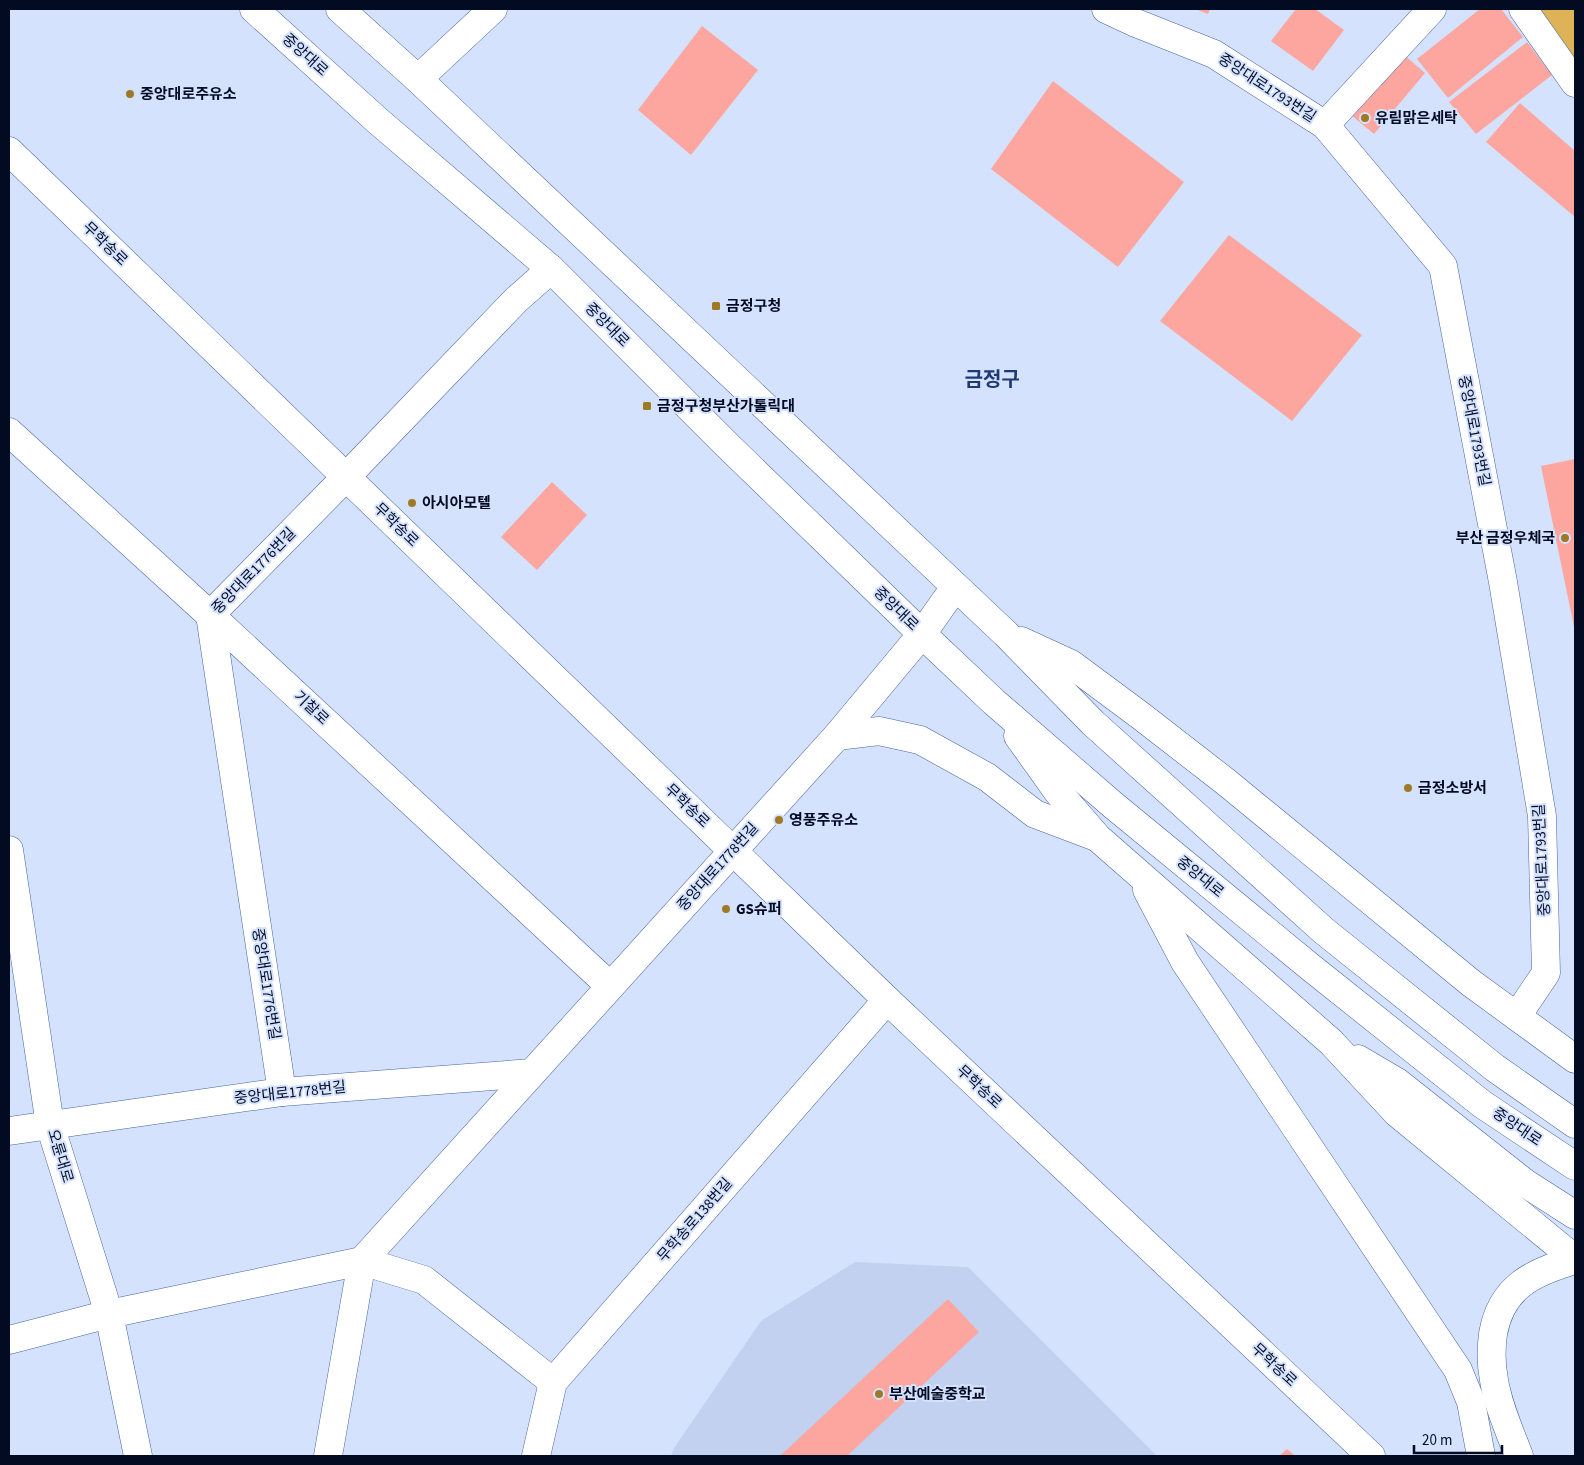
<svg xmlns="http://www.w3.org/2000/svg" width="1584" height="1465" font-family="'Source Sans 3','Noto Sans KR',sans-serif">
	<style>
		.built { fill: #c2d1f0 }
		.green { fill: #deb357 }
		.building { fill: #fda6a0 }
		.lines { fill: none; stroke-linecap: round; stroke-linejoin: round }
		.minor-casing { stroke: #4865a2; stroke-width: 29 }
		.major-casing { stroke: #4865a2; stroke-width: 29 }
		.minor { stroke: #fff; stroke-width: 28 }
		.major { stroke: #fff; stroke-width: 28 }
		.poi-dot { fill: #9f7a26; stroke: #d4e2fe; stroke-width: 2 }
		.labels { text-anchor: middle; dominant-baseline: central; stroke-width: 4; stroke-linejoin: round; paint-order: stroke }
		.street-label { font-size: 15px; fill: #030b23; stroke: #d4e2fe }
		.poi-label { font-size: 15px; font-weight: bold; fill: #030b23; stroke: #d4e2fe; text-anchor: start }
		.district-label { font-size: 20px; font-weight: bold; fill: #1f3972; stroke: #d4e2fe }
	</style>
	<rect width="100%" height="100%" fill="#d4e2fe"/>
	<polygon class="built" points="855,1262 968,1267 1157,1456 671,1456 674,1448 761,1321"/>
	<polygon class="green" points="1537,9 1575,9 1575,61"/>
	<g class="building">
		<polygon points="1195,9 1210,9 1208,14"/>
		<polygon points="1296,9 1315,9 1344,30 1313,71 1271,41"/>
		<polygon points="1480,9 1501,9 1523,37 1448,98 1417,59"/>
		<polygon points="702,26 758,70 691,155 638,110"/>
		<polygon points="1527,42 1552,75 1476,134 1449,102"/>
		<polygon points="1403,54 1425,73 1374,134 1351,115"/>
		<polygon points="1053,81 1184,182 1118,267 991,169"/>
		<polygon points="1520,103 1575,151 1575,217 1486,142"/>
		<polygon points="1229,235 1362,335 1292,421 1160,321"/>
		<polygon points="1575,459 1575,627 1574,627 1541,466"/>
		<polygon points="552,482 587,515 537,570 501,537"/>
		<polygon points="948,1299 979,1332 847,1456 780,1456"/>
		<polygon points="1287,1449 1295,1456 1279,1456"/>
	</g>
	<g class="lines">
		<defs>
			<g id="minor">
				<polyline points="1106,9 1136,23 1214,54 1325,125 1443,266 1503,582 1542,816 1546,973 1517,1016"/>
				<polyline points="418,79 493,9"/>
				<polyline points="1325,125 1432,9"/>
				<polyline points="9,432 210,615 610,986"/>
				<polyline points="9,850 50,1125 109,1314 138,1456"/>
				<polyline points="282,1092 210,615 346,477 516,300 551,269"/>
				<polyline points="9,1131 282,1092 532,1073"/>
				<polyline points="9,1340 109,1314 362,1261 424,1280 553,1382"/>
				<polyline points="328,1456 362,1261 837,736 922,634 955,587"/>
				<polyline points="536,1456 553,1382 887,1000"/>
			</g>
			<g id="major">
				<polyline points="254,9 378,121 551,269 727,445 922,634 994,702 1113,805 1309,966 1482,1104 1575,1166"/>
				<polyline points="340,9 418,79 1006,634 1093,723 1324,931 1495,1068 1575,1124"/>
				<polyline points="1523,9 1575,83"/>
				<polyline points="9,151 887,1000 1371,1456"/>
				<polyline points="1021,641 1071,664 1141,716 1226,782 1471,983 1575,1059"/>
				<polyline points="837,736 879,731 920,740 987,777 1035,814 1096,837"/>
				<polyline points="1018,736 1058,792 1098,838 1331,1042 1397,1113 1575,1259"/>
				<polyline points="1147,890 1185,962 1458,1370 1471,1402 1481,1456"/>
				<polyline points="1358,1059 1397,1082 1525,1183 1575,1215"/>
				<path d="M1519 1456C1510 1432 1498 1406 1494 1380 1491 1365 1491 1349 1493 1334 1501 1287 1533 1272 1575 1260"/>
			</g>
		</defs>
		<use href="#minor" class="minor-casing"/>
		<use href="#major" class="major-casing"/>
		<use href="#minor" class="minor"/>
		<use href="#major" class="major"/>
	</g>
	<g class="poi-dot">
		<circle cx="130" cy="94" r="5"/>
		<circle cx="1365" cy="118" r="5"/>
		<rect x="711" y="301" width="10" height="10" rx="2.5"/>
		<rect x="642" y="401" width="10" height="10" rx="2.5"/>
		<circle cx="412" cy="503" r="5"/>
		<circle cx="1565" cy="538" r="5"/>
		<circle cx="1408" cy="788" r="5"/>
		<circle cx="779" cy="820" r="5"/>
		<circle cx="726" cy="909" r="5"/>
		<circle cx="879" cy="1394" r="5"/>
	</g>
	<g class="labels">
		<g class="street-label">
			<text transform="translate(305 55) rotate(42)">중앙대로</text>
			<text transform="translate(1267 88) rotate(33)">중앙대로1793번길</text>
			<text transform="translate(105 244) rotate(44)">무학송로</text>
			<text transform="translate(607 325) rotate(45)">중앙대로</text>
			<text transform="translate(1474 431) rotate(79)">중앙대로1793번길</text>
			<text transform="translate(396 525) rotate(44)">무학송로</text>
			<text transform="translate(254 571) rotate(-46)">중앙대로1776번길</text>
			<text transform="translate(896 609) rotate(44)">중앙대로</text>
			<text transform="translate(311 708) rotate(43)">기찰로</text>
			<text transform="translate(687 806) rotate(44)">무학송로</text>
			<text transform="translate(1542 860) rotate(-93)">중앙대로1793번길</text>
			<text transform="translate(718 867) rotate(-48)">중앙대로1778번길</text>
			<text transform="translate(1200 877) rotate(39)">중앙대로</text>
			<text transform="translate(266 984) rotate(81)">중앙대로1776번길</text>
			<text transform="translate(979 1087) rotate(43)">무학송로</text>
			<text transform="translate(290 1093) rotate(-6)">중앙대로1778번길</text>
			<text transform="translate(1517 1127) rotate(34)">중앙대로</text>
			<text transform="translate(60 1156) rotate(73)">오륜대로</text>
			<text transform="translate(695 1220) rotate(-49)">무학송로138번길</text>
			<text transform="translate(1274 1365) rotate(43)">무학송로</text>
		</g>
		<g class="poi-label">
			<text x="140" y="94">중앙대로주유소</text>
			<text x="1375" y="118">유림맑은세탁</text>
			<text x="726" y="306">금정구청</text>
			<text x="657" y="406">금정구청부산가톨릭대</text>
			<text x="422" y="503">아시아모텔</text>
			<text x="1555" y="538" text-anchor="end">부산 금정우체국</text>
			<text x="1418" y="788">금정소방서</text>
			<text x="789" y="820">영풍주유소</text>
			<text x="736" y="909">GS슈퍼</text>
			<text x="889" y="1394">부산예술중학교</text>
		</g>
		<g class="district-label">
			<text x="992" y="380">금정구</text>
		</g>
	</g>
	<rect width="1584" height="1465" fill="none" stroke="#030b23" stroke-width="20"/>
	<path d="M1414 1445v8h88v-8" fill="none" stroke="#030b23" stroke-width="2.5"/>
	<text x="1422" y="1445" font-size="15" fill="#030b23" stroke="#d4e2fe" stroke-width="4" paint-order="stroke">20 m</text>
</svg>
